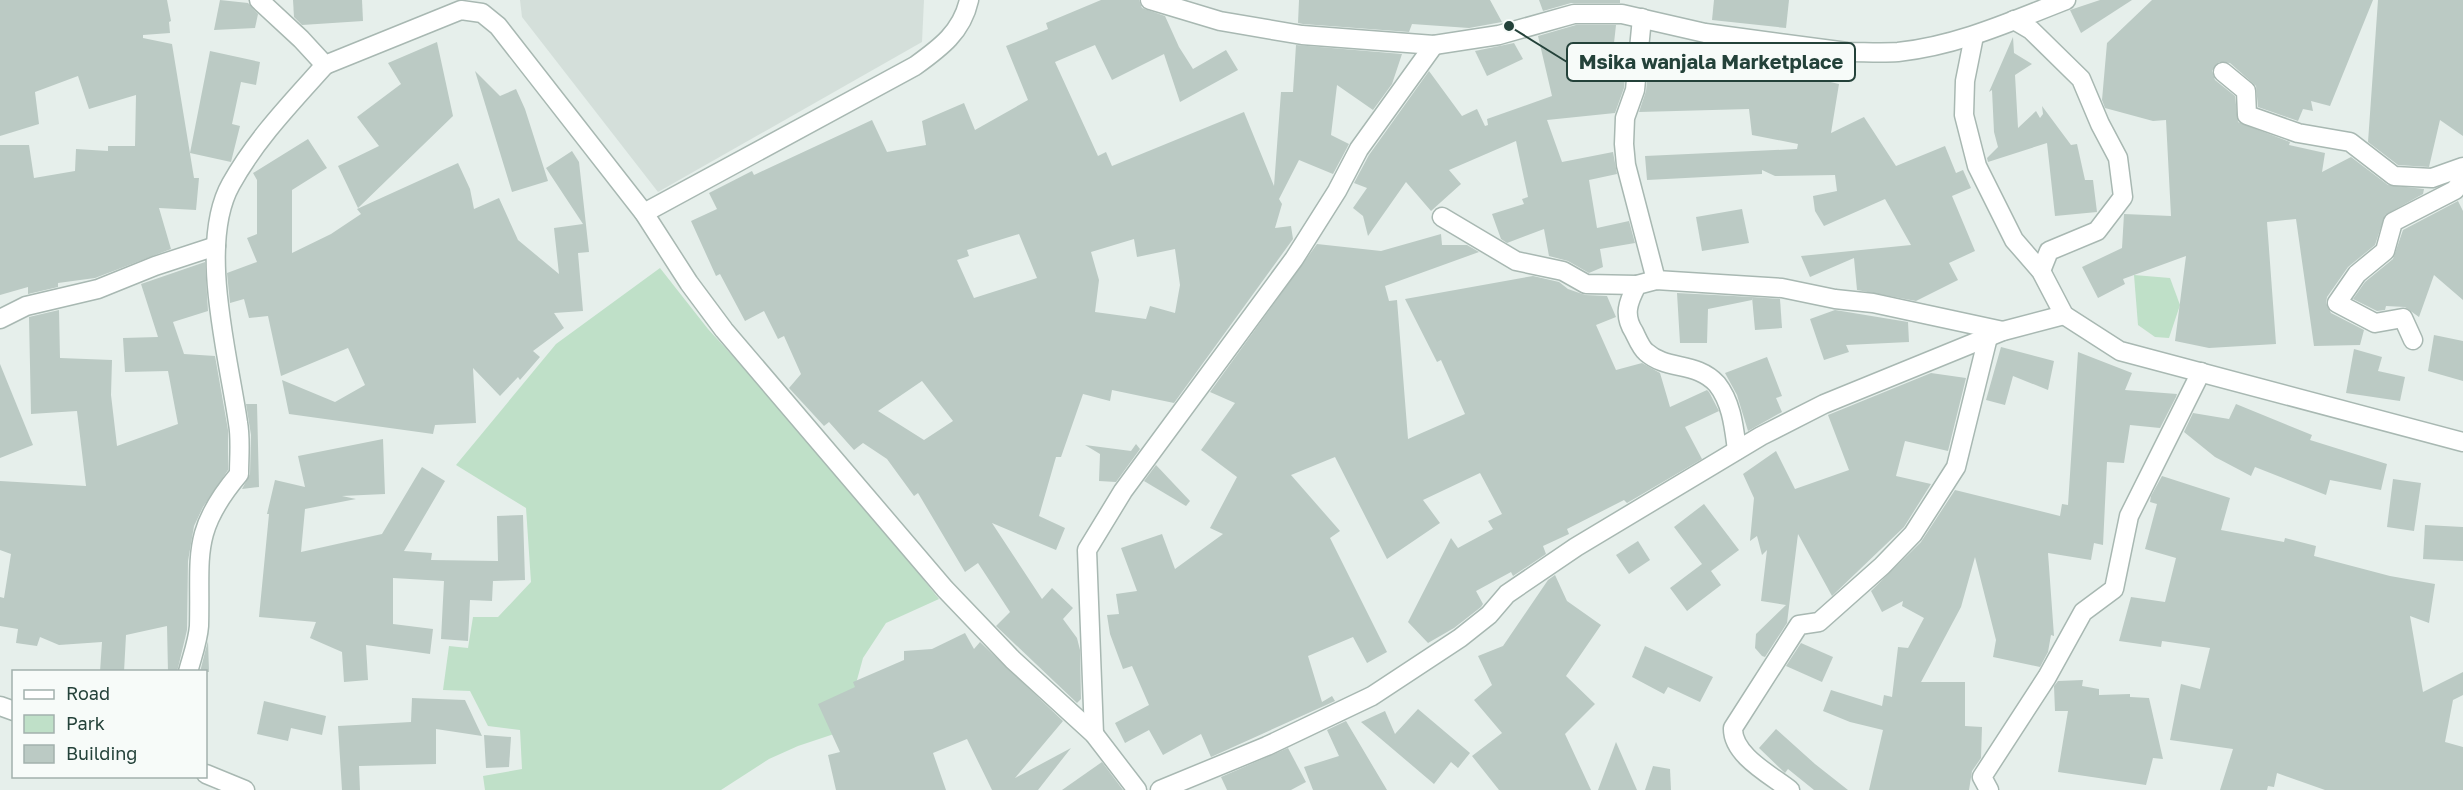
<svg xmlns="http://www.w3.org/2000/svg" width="2463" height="790" font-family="'Golos Text',sans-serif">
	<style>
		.built { fill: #d4dfda }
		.green { fill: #bfe0c8 }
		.building { fill: #bbcac4; fill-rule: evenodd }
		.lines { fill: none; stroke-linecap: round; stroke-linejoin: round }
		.minor-casing { stroke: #a8b8b2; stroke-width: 21 }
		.minor { stroke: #fff; stroke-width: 18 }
		.leader { fill: none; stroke: #24423a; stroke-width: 2 }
		.callout-dot { fill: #24423a; stroke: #f7fbf9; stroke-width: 2 }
		.callout { fill: #f7fbf9; stroke: #24423a; stroke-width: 2 }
		.callout-label { font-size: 20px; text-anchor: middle; font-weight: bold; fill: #24423a }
	</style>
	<rect width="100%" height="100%" fill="#e6efeb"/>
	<polygon class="built" points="520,0 924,0 922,42 658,192 522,17"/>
	<g class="green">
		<polygon points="660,268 708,329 822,453 939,599 886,623 863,658 843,731 798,746 769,759 721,790 485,790 483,776 522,769 520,730 488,726 470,691 443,690 449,646 468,648 473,617 498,617 531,582 526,508 456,465 556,344"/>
		<polygon points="2134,275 2170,278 2180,305 2169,338 2155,337 2138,325"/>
	</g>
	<g class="building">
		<polygon points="0,0 167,0 171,21 169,22 170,33 143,35 143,38 172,44 194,178 199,178 196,210 159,208 171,249 95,278 58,283 58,287 28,294 28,287 0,295 0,145 29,145 34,178 75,171 76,149 108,151 108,146 135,146 136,95 89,109 78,76 35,92 39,124 0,136"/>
		<polygon points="220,0 248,3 258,14 255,28 214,30"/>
		<polygon points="293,0 362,0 363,21 302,25 294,17"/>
		<path d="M1101 0H1139L1142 8 1165 16 1179 47 1193 69 1226 50 1238 70 1180 102 1164 54 1112 80 1095 45 1055 62 1098 156 1106 152 1112 166 1244 112 1274 186 1281 92H1293L1296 45 1402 54 1392 84 1373 110 1337 85 1331 135 1349 144 1333 174 1299 160 1279 199 1282 204 1275 228 1291 226 1293 239 1174 403 1112 390 1110 401 1083 394 1061 457H1056L1039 516 1065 528 1056 550 992 523 1042 599 1052 588 1073 608 1063 619 1077 638 1080 650 1081 699 1077 703 996 626 1010 612 978 563 965 572 918 493 914 496 887 459 863 443 854 450 829 422 824 426 789 388 801 374 784 336 778 339 764 311 745 321 720 274 716 276 691 221 717 209 709 193 752 171 754 175 872 120 887 152 926 145 922 121 964 103 975 130 1028 100 1006 46 1048 29 1046 23ZM1019 234 1037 278 974 298 957 260 969 256 967 250ZM1134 239 1137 257 1175 249 1180 285 1175 313 1150 306 1146 319 1095 312 1099 280 1091 252ZM922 381 953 421 924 440 878 411Z"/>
		<polygon points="1299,0 1490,0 1502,22 1469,28 1412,24 1409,32 1303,24 1298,23"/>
		<polygon points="1539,0 1620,0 1620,3 1571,3 1543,11"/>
		<polygon points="1714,0 1789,0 1786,28 1712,20"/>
		<polygon points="2100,0 2132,0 2081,33 2070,10"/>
		<polygon points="2152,0 2373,0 2330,106 2311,101 2313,111 2303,109 2298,121 2258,107 2256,86 2230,63 2219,62 2212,71 2215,80 2235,96 2238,122 2290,142 2289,145 2325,153 2322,172 2351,157 2388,185 2424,189 2423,194 2385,215 2375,245 2348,267 2327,297 2326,303 2331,313 2364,330 2360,345 2314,346 2296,219 2267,222 2276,344 2209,348 2175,341 2186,256 2123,279 2125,284 2098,298 2082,267 2122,248 2124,214 2171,216 2166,120 2153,121 2105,108 2102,100 2107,43"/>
		<polygon points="2378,0 2463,0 2463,136 2440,120 2429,167 2398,165 2368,142"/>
		<polygon points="1576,25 1616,25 1614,43 1592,53 1627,53 1624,88 1615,113 1547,120 1562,162 1613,152 1617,174 1589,180 1597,228 1629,221 1635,243 1600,249 1603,267 1589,273 1568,261 1549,256 1544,229 1507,243 1501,239 1492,214 1524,204 1522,199 1528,197 1516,141 1449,170 1461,184 1431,211 1406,182 1368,236 1363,216 1353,208 1367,188 1354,183 1369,155 1429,71 1462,116 1477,109 1485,126 1488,125 1487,119 1552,96 1538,36"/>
		<polygon points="2013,37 2014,53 2032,64 2015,75 2018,128 2036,111 2040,118 2043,114 2042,106 2071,145 2077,144 2085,180 2093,180 2097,212 2055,216 2047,143 1988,162 1987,158 1998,147 1994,132 1992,90 1989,92"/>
		<polygon points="437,42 453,116 358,208 338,166 379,146 357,117 401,84 388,63"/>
		<polygon points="1514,43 1523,59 1487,76 1475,51"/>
		<polygon points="210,51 260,62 256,85 241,82 232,124 240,126 231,162 190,153"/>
		<polygon points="1650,52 1681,52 1681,65 1741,79 1744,62 1839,84 1831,133 1864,117 1896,166 1945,146 1956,173 1963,170 1971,188 1952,196 1975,251 1949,263 1958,280 1916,301 1857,290 1854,258 1810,277 1801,256 1911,245 1885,199 1824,226 1815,211 1813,196 1837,191 1835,175 1775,176 1762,170 1762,174 1647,180 1645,156 1797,149 1798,144 1752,135 1749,109 1639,112 1646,91"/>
		<polygon points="475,71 500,96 516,89 525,109 548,181 512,192"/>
		<polygon points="308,139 327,168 292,190 292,253 331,234 361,214 357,209 458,163 470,189 474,209 499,198 518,240 559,274 554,228 583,224 546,168 572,151 579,162 589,252 578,253 583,311 554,313 564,328 533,351 540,357 520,380 518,377 500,396 473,368 476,423 435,425 433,434 289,414 282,380 335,402 365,385 348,348 281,376 268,316 249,318 244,299 230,303 227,273 257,262 247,238 257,234 257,180 253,173"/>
		<polygon points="2458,201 2463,211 2463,300 2434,275 2419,317 2405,307 2386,306 2385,310 2377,311 2353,299 2365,282 2393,259 2403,230"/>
		<polygon points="1742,209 1749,243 1702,251 1696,217"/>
		<polygon points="1441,234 1442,245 1467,245 1479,252 1385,286 1389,301 1397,300 1408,439 1465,414 1441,360 1437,362 1405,299 1533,276 1559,282 1568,289 1585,295 1607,296 1616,317 1596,325 1616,370 1642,363 1660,373 1670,407 1707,390 1709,392 1719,411 1685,427 1702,459 1627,503 1624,500 1567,529 1569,534 1543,546 1546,554 1513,576 1511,572 1476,591 1483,604 1481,607 1454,628 1428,643 1408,622 1451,538 1458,548 1493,529 1488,521 1502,514 1480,473 1423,500 1440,523 1387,559 1335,457 1291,475 1340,531 1330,538 1387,652 1367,663 1353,637 1308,656 1322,702 1332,696 1335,701 1211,757 1201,734 1163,755 1149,730 1125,743 1115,723 1149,705 1132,666 1123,669 1110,634 1107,615 1119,614 1116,594 1137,591 1121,548 1162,534 1175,569 1223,534 1210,528 1237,477 1201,450 1235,403 1210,392 1317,244 1381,251"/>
		<polygon points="205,262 208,311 173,322 184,354 215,356 228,430 228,470 203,507 194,526 188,561 187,630 177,672 168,672 167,626 126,635 124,672 100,672 102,642 59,645 40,637 37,646 16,643 18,629 0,626 0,597 4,598 11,554 0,550 0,481 86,486 77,411 31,414 29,317 59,310 60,358 112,360 111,395 117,446 178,424 168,371 125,372 123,338 158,337 141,284"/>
		<polygon points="1677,293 1752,297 1752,300 1708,309 1707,343 1680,343"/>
		<polygon points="1752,297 1780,299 1782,328 1755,330"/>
		<polygon points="1835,310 1908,322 1909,342 1846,345 1849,352 1824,360 1810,319"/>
		<polygon points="2434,335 2463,341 2463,381 2428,371"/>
		<polygon points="2001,347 2054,361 2048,390 2013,376 2005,405 1986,400"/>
		<polygon points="2354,349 2382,357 2378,371 2405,377 2400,401 2346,393"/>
		<polygon points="2078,352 2132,373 2125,390 2177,394 2176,397 2160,428 2130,425 2124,463 2107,462 2103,545 2094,543 2091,560 2048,553 2054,636 2051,635 2048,652 2040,667 1993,657 1996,640 1975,557 1961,607 1921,682 1965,682 1965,726 1982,727 1981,758 1972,771 1969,790 1869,790 1883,730 1850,722 1823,711 1831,690 1882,706 1884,695 1892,697 1898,647 1908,648 1924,618 1902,606 1903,601 1882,612 1871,591 1921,542 1955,490 2060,516 2062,504 2068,505"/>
		<polygon points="1767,357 1782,396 1776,398 1782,412 1748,431 1737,395 1725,373"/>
		<polygon points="0,364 33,445 0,458"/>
		<polygon points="1931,373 1966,378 1948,451 1905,441 1896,476 1931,484 1904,527 1832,596 1798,534 1787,623 1765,657 1762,656 1755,648 1756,634 1786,605 1761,601 1767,550 1762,555 1757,536 1750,541 1754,498 1743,474 1776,451 1795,489 1849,470 1828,415"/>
		<polygon points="246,404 257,404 259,487 242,489 250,474 251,435"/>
		<polygon points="2236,404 2312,435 2310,440 2387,464 2381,490 2330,480 2326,495 2255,467 2251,476 2215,457 2184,432 2193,413 2229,419"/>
		<polygon points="383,439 385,494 342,496 356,499 305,509 301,552 382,534 422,467 445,481 404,551 432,553 431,560 498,561 497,516 523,515 525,580 493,581 492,601 470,600 468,641 441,639 444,581 393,578 393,624 433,629 430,654 366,645 368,680 344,682 342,652 310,638 316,622 259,617 269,514 267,514 275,480 305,487 298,456"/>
		<polygon points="1136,444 1140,449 1116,482 1099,481 1100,454 1085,445 1131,451"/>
		<polygon points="1156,465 1190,501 1186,506 1144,481"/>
		<polygon points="2162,476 2230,498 2221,530 2284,542 2285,538 2316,546 2314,556 2390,576 2435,584 2429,623 2410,616 2423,692 2463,672 2463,695 2453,700 2445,742 2463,747 2463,790 2325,790 2277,773 2274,787 2268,786 2267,790 2220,790 2233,749 2170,740 2181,684 2200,689 2210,648 2162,641 2161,647 2119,641 2131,597 2165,602 2176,558 2145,549 2157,504 2150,502 2151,496"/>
		<polygon points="2393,479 2421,483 2414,531 2387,527"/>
		<polygon points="1704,504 1739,550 1711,571 1721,585 1687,611 1670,588 1702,564 1674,527"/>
		<polygon points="2425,525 2463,527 2463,561 2423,559"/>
		<polygon points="1638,541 1650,560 1629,574 1616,555"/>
		<polygon points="1555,575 1567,601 1601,625 1566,676 1595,704 1565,734 1591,790 1499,790 1472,756 1502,733 1474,700 1492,685 1478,656 1503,646 1548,580"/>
		<polygon points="965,633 974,649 980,642 1063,721 1015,778 1071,748 1038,790 992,790 967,739 933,753 946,790 836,790 828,755 840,752 818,704 855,687 853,682 904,660 904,651 932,649"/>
		<polygon points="208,641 209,672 200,672 205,652"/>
		<polygon points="1801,643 1833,657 1822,682 1786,666"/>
		<polygon points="1645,646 1713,677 1700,702 1668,687 1664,694 1632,677"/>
		<polygon points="2083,680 2082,686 2099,689 2099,695 2130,694 2130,697 2149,698 2163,759 2153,758 2146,785 2058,772 2068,711 2055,711 2054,686 2058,681"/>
		<polygon points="412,698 465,700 482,736 436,729 436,764 359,766 360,790 342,790 338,726 411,722"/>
		<polygon points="264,701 326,716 322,735 291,728 288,741 257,734"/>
		<polygon points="1418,709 1470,753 1458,768 1451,762 1434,784 1361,722 1385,711 1395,734"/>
		<polygon points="1346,721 1387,790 1313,790 1304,767 1339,756 1327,730"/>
		<polygon points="1776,729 1815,764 1848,790 1814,790 1788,769 1785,773 1759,748"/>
		<polygon points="484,735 511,737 509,767 486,768"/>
		<polygon points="1616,742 1637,790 1598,790"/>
		<polygon points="1288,748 1306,782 1291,790 1227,790 1221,777"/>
		<polygon points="1102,762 1123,790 1062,790"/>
		<polygon points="1653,766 1670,769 1671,790 1645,790"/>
	</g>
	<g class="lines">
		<defs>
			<g id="minor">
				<polyline points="259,0 301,39 325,65 461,10 482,13 498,26 644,213 689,283 724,330 945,589 1013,660 1094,734 1137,790"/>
				<path d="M1150 0 1220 21 1302 35 1434 45 1499 35 1574 14H1622L1705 33 1847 52C1864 52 1882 53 1898 52 1957 46 2012 21 2066 0"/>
				<polyline points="1642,18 1635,90 1625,118 1624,144 1626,165 1656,280"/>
				<polyline points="2014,20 2031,30 2081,79 2100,124 2118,158 2123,197 2097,231 2049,251 2041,271"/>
				<polyline points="1974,36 1965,81 1964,115 1977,166 2014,240 2041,271 2064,315 2120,351 2463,442"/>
				<polyline points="2223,72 2246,91 2247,115 2298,133 2350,142 2394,176 2432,178 2463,167"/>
				<path d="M644 213 915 66C940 48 962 32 969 0"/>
				<polyline points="1442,217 1516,261 1563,271 1586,284 1637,285"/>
				<polyline points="0,319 26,306 98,289 155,266 216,246"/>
				<polyline points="2413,340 2403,318 2375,323 2337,303 2357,274 2385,251 2393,222 2455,190 2463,179"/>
				<path d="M1737 450C1734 428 1732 403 1717 384 1696 361 1667 371 1646 352 1641 348 1637 338 1634 332 1623 315 1628 302 1637 285L1656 280 1782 288 1835 299 1873 303 2003 331"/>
				<path d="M188 672C192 657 198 641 199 626 201 556 190 532 239 474 239 457 241 439 238 423 229 358 197 244 231 184 256 139 291 103 325 65"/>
				<polyline points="0,706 14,711"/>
				<polyline points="1094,734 1087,550 1123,491 1294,259 1337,191 1359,149 1434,45"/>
				<polyline points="206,774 245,790"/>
				<polyline points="1160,790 1267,746 1372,696 1460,638 1489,615 1507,594 1576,547 1761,436 1824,404 2003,331 2064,315"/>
				<path d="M1790 790C1771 775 1732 755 1733 728L1799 625 1819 622 1882 566 1913 534 1956 467 1988 337"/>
				<polyline points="1989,790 1982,777 2047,677 2083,612 2114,589 2129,516 2201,372"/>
			</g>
		</defs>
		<use href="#minor" class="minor-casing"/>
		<use href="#minor" class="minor"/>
	</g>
	<path class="leader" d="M1509 26L1567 62"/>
	<circle class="callout-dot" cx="1509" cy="26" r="6"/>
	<rect class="callout" x="1567" y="43" width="288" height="38" rx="6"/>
	<g class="callout-label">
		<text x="1711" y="69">Msika wanjala Marketplace</text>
	</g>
	<rect x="12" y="670" width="195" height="108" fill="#f7fbf9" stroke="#a3b1ad" stroke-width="1.5"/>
	<rect x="24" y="690" width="30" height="9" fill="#ffffff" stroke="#a3b1ad" stroke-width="1.5"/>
	<text x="66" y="700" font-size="18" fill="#24423a">Road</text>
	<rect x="24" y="715" width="30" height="18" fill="#bfe0c8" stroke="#a3b1ad" stroke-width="1.5"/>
	<text x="66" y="730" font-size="18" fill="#24423a">Park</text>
	<rect x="24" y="745" width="30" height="18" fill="#bbcac4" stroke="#a3b1ad" stroke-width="1.5"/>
	<text x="66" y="760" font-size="18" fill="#24423a">Building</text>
</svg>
